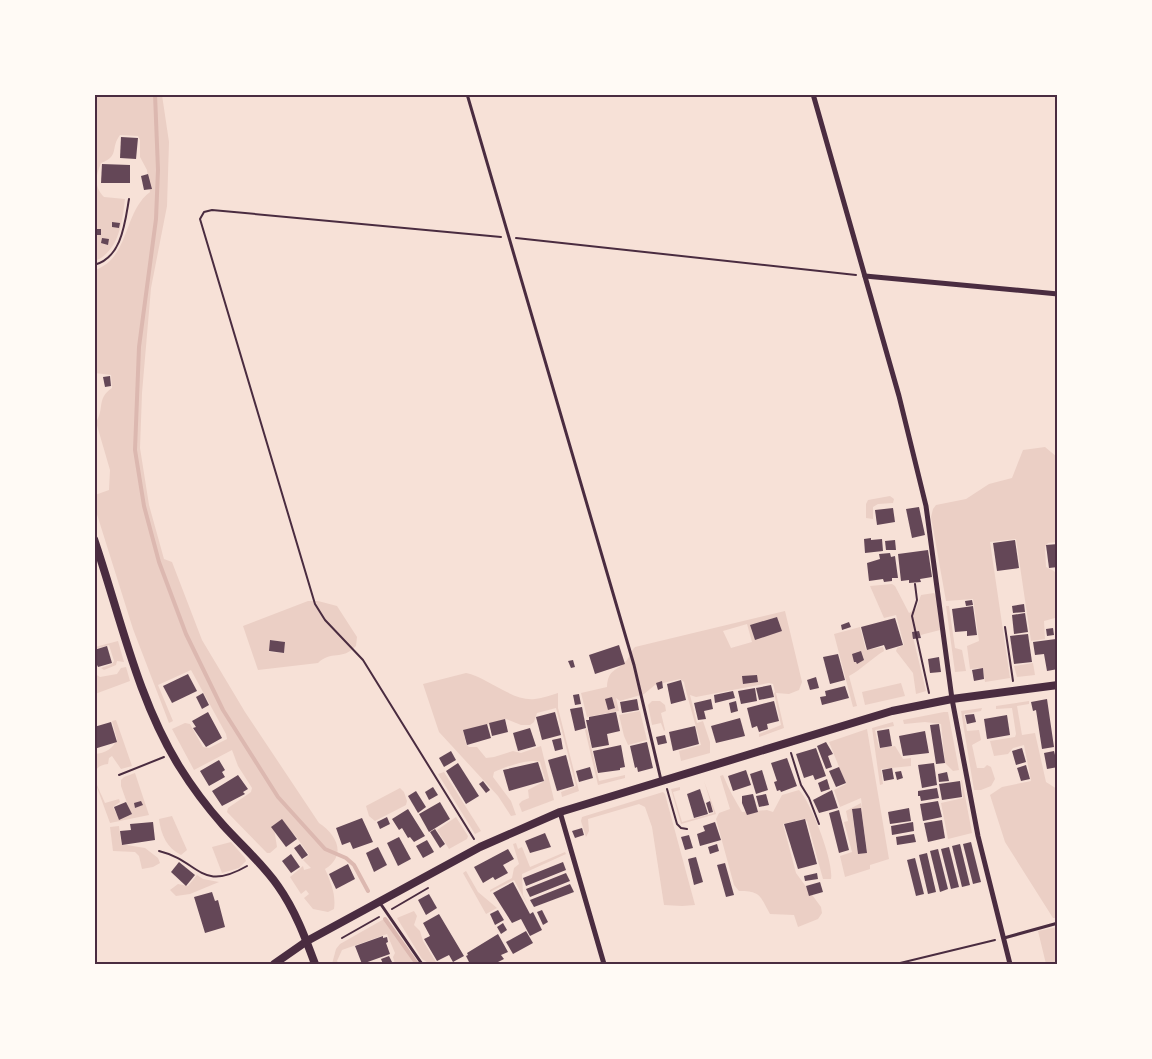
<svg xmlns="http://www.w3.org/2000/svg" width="1152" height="1059" font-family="'Work Sans',sans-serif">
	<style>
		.green { fill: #ebcfc5; fill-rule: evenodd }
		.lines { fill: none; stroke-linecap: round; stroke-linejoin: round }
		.stream { stroke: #dcb8b0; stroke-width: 4 }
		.building { fill: #644757 }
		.path { stroke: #4a2c40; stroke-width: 2 }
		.service { stroke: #4a2c40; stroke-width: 3 }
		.minor { stroke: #4a2c40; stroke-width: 5 }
		.primary { stroke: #4a2c40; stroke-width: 8 }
		.neatline { fill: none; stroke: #4a2c40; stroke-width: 2 }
	</style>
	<rect width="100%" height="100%" fill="#f7e1d7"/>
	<g class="green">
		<path d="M95 95H162L169 142 167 206 151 288 142 393 140 448 149 505 164 559 172 562 202 640 245 712 319 823C337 835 347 855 325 869 331 883 336 894 334 909L328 912 313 909 304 898 309 894 306 890 301 894 290 877 303 866 304 870 311 868 303 860 309 855 295 835 281 823 274 828 277 847 270 853H267L227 812 228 808 251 792 252 788 238 766 232 750 194 770 172 729 185 723 190 724 203 747 209 748 227 739 226 734 191 670 158 685 173 721 169 723 133 629 95 508V495L109 490 110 470 96 422C105 408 96 399 112 388L111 375 95 373V270C130 258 123 212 150 192L147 170 140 157V140L138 136 120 135C110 148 120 156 101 163 96 176 93 185 104 197L125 199C122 223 119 251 95 261Z"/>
		<polygon points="1045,447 1057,457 1057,542 1048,543 1045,547 1046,567 1054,571 1057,575 1057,615 1055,618 1044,621 1045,639 1031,641 1016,539 990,542 1010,678 985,682 983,668 970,669 967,646 979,641 973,599 946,601 931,517 933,509 936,505 966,499 989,484 1012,478 1023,450"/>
		<polygon points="890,496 894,499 893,503 878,504 873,507 873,519 866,518 866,504 868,500"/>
		<polygon points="892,584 895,586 909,613 916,609 921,595 934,593 936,596 940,630 913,637 926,691 916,694 913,673 896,651 897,648 904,645 896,615 884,618 870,586"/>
		<path d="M308 601H318L337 606 357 637 356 646C342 661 331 650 318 663L258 670 243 626ZM271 640 285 642 284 653 269 652Z"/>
		<polygon points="946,606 949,606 955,648 962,650 966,671 955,672"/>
		<path d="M785 611 802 682 799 690 789 694 776 693 784 728 759 737V734L781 725 774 693 775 692 773 684 769 683 696 697 690 695 697 723 703 721 710 742V753L681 761 679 751 701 745 686 691 684 682 680 679 655 685 644 694 620 701 616 698 619 711 587 717 581 693 607 687C608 668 617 672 627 660 630 656 631 651 635 647ZM777 617 781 631 755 639 750 625ZM747 624 752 642 731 648 723 631Z"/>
		<path d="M860 627 866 650 883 647 884 651C872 658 862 669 849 676L857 706 853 707 834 634Z"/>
		<polygon points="118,641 124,662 117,661 116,665 104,670 101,668 112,664 114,661 109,645 95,649 95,647"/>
		<polygon points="1033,663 1035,675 1017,677 1014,666"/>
		<polygon points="126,667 130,681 95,694 95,674 100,677 117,674 121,668"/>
		<path d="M466 673C487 677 513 702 535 699 543 698 551 695 558 693V708L579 791 562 797 561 792 576 786 556 708 537 713 534 722 530 725H521L506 719 467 730 464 734 466 744 469 747H477L486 758 494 757 513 751 521 753 541 746 554 800 522 812 519 804 522 801 529 798 528 790 543 782 545 779 540 762C530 758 505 767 494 772L493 777 511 801 516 815 511 816 498 796 439 732 423 684Z"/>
		<polygon points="901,683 905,696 865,705 862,692"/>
		<polygon points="652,701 660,701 665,705 666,711 661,713 665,730 664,731 661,723 652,725 648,705"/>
		<polygon points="1029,701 1029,704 1017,706 1022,735 1035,733 1046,782 1057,789 1057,918 1053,918 1005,842 990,795 1002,787 1031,781 1024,745 1013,748 1008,754 994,756 990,741 1015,737 1016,734 1012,708 996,709 996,706"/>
		<polygon points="982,708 981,711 964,714 967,731 979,730 981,740 972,745 977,768 984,768 987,765 991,767 995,779 991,786 981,790 974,790 961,711"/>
		<polygon points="640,711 647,740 628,745 624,736 619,715"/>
		<polygon points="944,712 948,712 959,770 953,771 945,763 941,724 925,722 904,724 903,720"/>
		<path d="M116 720 132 766 121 769 112 756 109 758 108 764C84 767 99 788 105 803L119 799 120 802 113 807 119 819 131 814 121 786V780L124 777 135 773 149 815 110 823 95 782V754C105 753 113 749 117 739L112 721Z"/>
		<polygon points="893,722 894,726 875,730 879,748 895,746 903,759 911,758 911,766 881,769 883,784 880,785 872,728"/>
		<polygon points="587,729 599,781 625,775 625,778 598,785 585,730"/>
		<path d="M867 729 889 859 870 865V869L845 877 840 856 852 852 844 822 848 821 846 811 861 803 863 814 861 798 840 807 834 790 846 784 829 742ZM861 808 867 853 858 854 852 809Z"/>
		<polygon points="444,772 481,831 475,834 438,774"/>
		<path d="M723 775C728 788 735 800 742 812L767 810 773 812 782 795 799 790C811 802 834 862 831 879H823L807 821 803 819 783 824 796 873 821 907 822 913 818 919 798 927 794 915 770 914C760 896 761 891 739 891L734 885 716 819 719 813 730 809 720 776Z"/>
		<polygon points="961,780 962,780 972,833 948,839 941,803 963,798"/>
		<polygon points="704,781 716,814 681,824 671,789 680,787 680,790 673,792 682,822 714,813"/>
		<polygon points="400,788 404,792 407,801 406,805 375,821 369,816 366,806"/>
		<polygon points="663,792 665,794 695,905 682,906 664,905 652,827 645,807 639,804 588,819 589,831 586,837 581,821 582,817"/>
		<path d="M172 816 187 850 181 855C167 848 161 835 159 819Z"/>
		<polygon points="456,817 468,836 467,839 449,849 437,830"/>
		<polygon points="119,826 121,844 145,848 158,858 160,863 153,867 142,869 139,856 135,852 113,851 110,827"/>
		<polygon points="231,842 245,858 246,861 239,868 222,873 212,847"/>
		<polygon points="516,843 518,849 522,847 530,867 565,852 566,854 522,874 523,895 530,909 514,880 490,892 490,890 512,878 514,868 519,864 513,844"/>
		<polygon points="466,871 478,892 497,908 486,914 463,873"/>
		<polygon points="197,875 203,879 219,882 190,894 176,896 170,890 178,884 188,886"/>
		<polygon points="414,911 417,916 414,925 420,931 423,941 436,962 427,962 422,959 397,918"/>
		<polygon points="384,919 416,964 395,964 393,957 395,953 387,934 342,950 337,961 339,964 332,964 336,949 340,944"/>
		<path d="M1057 927C1054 937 1058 953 1057 964H1046L1038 931Z"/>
	</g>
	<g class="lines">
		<g class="stream">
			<polyline points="155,94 158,170 156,219 139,347 135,450 144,506 159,562 186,634 223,710 278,797 325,849 346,858 354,865 368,891"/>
			<polyline points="385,919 417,964"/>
		</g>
	</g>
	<g class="building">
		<polygon points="121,137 138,138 136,159 120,158"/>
		<polygon points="102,164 130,165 130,183 101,183"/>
		<polygon points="148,174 152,189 144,190 141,176"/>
		<polygon points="112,222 120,223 119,228 112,227"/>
		<rect x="94" y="229" width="7" height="6"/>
		<polygon points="102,238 109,239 108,245 101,243"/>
		<polygon points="110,376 111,386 105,387 103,377"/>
		<polygon points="919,507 925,535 912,538 906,509"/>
		<polygon points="893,508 895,522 877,525 875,510"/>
		<polygon points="871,538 871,540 882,539 883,551 865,553 864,539"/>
		<polygon points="895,540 896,550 886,550 885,541"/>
		<polygon points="1015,540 1019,568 997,571 993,543"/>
		<polygon points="1058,544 1058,567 1049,568 1046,545"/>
		<polygon points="928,550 932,577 920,579 921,582 909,583 909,580 901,581 898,554"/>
		<polygon points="890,553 891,557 895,556 898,578 892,578 892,581 884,582 883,579 869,581 867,563 880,559 879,554"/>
		<polygon points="972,600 973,605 966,606 965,601"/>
		<polygon points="1024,604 1025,612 1013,613 1012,606"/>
		<polygon points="973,606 977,635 967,636 967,631 955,632 952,609"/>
		<polygon points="1025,613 1028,632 1014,634 1012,615"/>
		<polygon points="777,617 782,631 755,640 750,625"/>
		<polygon points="895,618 903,645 886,650 884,645 867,650 861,627"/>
		<polygon points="849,622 851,627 842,630 841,625"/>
		<polygon points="1053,628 1054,635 1047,636 1046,629"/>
		<polygon points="919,631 921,638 913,639 912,632"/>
		<polygon points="1028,634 1032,662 1014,664 1010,636"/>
		<polygon points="1056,639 1058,669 1047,671 1044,654 1035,655 1033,642"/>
		<polygon points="270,640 285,642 284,653 269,651"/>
		<polygon points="619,645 625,664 595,674 589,655"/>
		<polygon points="107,646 112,663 98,667 94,659 94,650"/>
		<polygon points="861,651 864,660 857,664 856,662 854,662 852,654"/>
		<polygon points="838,654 845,680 830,684 823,657"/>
		<polygon points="939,657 941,672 930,673 928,659"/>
		<polygon points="573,660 575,667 571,668 568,661"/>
		<polygon points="983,668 984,679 974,681 972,670"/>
		<polygon points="188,674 197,691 172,703 163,686"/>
		<polygon points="757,675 758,682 743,684 742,676"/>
		<polygon points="816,677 819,688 810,690 807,680"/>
		<polygon points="681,680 686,700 671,704 667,684"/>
		<polygon points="662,681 663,688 658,690 656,683"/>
		<polygon points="771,685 774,697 759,700 756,688"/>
		<polygon points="845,686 849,698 822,705 820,697 826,696 825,691"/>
		<polygon points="755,688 757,701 741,704 738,691"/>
		<polygon points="733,691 735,698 715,703 714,695"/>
		<polygon points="203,693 209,705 202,709 196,697"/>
		<polygon points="579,694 581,704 575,705 573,695"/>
		<polygon points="612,697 615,708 608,710 605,699"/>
		<polygon points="637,699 639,710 622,713 620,702"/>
		<polygon points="711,699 713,709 704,711 706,719 698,720 694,703"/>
		<polygon points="1047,699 1054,747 1042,749 1036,710 1033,711 1031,702"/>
		<polygon points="736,701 738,711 731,713 729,703"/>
		<polygon points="774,701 779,721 767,724 768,729 759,732 757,726 752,728 747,708"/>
		<polygon points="582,707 586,728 575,731 570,709"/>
		<polygon points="208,712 222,738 206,747 193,728 196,727 192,721"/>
		<polygon points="555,712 561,735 542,740 536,717"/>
		<polygon points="616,712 620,731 607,734 609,745 592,748 586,720 589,720 589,717"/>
		<polygon points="974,714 976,722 967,724 965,715"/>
		<polygon points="1007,715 1010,735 987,739 984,719"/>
		<polygon points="740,718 745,736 716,743 711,726"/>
		<polygon points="505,719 508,732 492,736 489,723"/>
		<polygon points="111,722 117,742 94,749 94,727"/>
		<polygon points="487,724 491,738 467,745 463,730"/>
		<polygon points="939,724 945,763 936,764 930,725"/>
		<polygon points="695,726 699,744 673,751 669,732"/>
		<polygon points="530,728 536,746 518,751 513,733"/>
		<polygon points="889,729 892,746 880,748 877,731"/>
		<polygon points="925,731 929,753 903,756 899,736"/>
		<polygon points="665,735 667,743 658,745 656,737"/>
		<polygon points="561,738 563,749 555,751 552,740"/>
		<polygon points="647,742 653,768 638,772 637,767 635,768 630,746"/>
		<polygon points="826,742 833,754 828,756 832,767 826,769 817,746"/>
		<polygon points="621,745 625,767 620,768 620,770 598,773 593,751"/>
		<polygon points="816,748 826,776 815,780 813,775 804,778 796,754"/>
		<polygon points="1022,748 1026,762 1016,765 1012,751"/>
		<polygon points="451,751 456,760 444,767 439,758"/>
		<polygon points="1054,751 1058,767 1047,769 1044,753"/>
		<polygon points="566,755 574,786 557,791 548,760"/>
		<polygon points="787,758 797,786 781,792 780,790 777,791 774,782 777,781 771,763"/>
		<polygon points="219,760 225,770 222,772 225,777 209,786 200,771"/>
		<polygon points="538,762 544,781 509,791 503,770"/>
		<polygon points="458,763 479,796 466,804 446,771"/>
		<polygon points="934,763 937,785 922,788 918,765"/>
		<polygon points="1026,765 1030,779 1021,781 1017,768"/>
		<polygon points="590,767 593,778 579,782 576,771"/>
		<polygon points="839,767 846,783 836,787 829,771"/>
		<polygon points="892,768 894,779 884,781 882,770"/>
		<polygon points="746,770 751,785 733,791 728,776"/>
		<polygon points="762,770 768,790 756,794 750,774"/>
		<polygon points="901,771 903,778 897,780 895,772"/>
		<polygon points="947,772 949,781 939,782 938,774"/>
		<polygon points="238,775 248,789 243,792 245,794 222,806 212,791"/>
		<polygon points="827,779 830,789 821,792 818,783"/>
		<polygon points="483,781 490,790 486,793 479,784"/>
		<polygon points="960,781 962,797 942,800 939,784"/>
		<polygon points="433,787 438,795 429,800 425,792"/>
		<polygon points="937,788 939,798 921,801 920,796 918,796 918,791"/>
		<polygon points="700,789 708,814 694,818 687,794"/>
		<polygon points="832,790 838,808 819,813 813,800"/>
		<polygon points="416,791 426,807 418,813 408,796"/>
		<polygon points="753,794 758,812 747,815 742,803 742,796"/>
		<polygon points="766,794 769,805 759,807 756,796"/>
		<polygon points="141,801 143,805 135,808 134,803"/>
		<polygon points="710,801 713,812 709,813 706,803"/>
		<polygon points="938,801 942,817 923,821 920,804"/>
		<polygon points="126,802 132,814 119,820 114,807"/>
		<polygon points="440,802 450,819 429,832 419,814"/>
		<polygon points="861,808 867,853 858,854 852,809"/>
		<polygon points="909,808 911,821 890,824 888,812"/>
		<polygon points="408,809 425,836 414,842 410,837 408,838 402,828 399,830 392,819"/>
		<polygon points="839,810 849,850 839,853 829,813"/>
		<polygon points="387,817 390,824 380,829 377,822"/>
		<polygon points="362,818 373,842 353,849 350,842 342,845 336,828"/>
		<polygon points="282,819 297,839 286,847 271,827"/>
		<polygon points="805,819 817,864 798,869 784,824"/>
		<polygon points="942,820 945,838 928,842 924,823"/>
		<polygon points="153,822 155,840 122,845 120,831 131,830 130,824"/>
		<polygon points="715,822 721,840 700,846 697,834 705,831 703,826"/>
		<polygon points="913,822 914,831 892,835 891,826"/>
		<polygon points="582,828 584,835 575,838 572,831"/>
		<polygon points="435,829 445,844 440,848 430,832"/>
		<polygon points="545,833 551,847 530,853 525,841"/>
		<polygon points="914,834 916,842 897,845 896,837"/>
		<polygon points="689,835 693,848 685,850 681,837"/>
		<polygon points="399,837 411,859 398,866 387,843"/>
		<polygon points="427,840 434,852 423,858 416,846"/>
		<polygon points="971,842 981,882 973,884 963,844"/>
		<polygon points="300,844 308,855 302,859 294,848"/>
		<polygon points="717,844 719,851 710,854 708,847"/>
		<polygon points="960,844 970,885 962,887 952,846"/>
		<polygon points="378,847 387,865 374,872 366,853"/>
		<polygon points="949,847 959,887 951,889 941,849"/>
		<polygon points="508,849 514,859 503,865 508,873 495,880 493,877 483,883 474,867"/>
		<polygon points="938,849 948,889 940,892 930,851"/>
		<polygon points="927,853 936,892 928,894 919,855"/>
		<polygon points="291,854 300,867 291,873 282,861"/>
		<polygon points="696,857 703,882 694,885 688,859"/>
		<polygon points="915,858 924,894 916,896 907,860"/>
		<polygon points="179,862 195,875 186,886 171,872"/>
		<polygon points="563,862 566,870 526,886 523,878"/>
		<polygon points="725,863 734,895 726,897 717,865"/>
		<polygon points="348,864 355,879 336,889 329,874"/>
		<polygon points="566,873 570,881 530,897 526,889"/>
		<polygon points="817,873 818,879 805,881 804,876"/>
		<polygon points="513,882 530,914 533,912 542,930 530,936 521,919 512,923 493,893"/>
		<polygon points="820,882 823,892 809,896 806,886"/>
		<polygon points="570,884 574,892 534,907 530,900"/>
		<polygon points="212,892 215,901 218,900 225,927 205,933 194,897"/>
		<polygon points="429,894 437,908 426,915 418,900"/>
		<polygon points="498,910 504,920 495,925 490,914"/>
		<polygon points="542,910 548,922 543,925 537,912"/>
		<polygon points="439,914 464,956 453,962 449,955 437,961 424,939 430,936 423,923"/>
		<polygon points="503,923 507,930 501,934 497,927"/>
		<polygon points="526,931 533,943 513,954 506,942"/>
		<polygon points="498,934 508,952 501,955 504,959 494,964 470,964 466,956 468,955 467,953"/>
		<polygon points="383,936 383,938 387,937 388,942 386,943 390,954 362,964 355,946"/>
		<polygon points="389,956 393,964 383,964 381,959"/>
	</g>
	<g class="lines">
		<g class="path">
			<polyline points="516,238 856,275"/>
			<path d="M94 265C122 258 125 222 129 199"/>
			<polyline points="915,584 917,600 912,616 929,693"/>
			<polyline points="1057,626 1058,626"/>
			<polyline points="1005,627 1013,681"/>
			<polyline points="791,753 801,785 809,798 819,824"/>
			<polyline points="119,775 164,757"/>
			<polyline points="667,789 677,824 681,828 687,829"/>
			<polyline points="474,839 363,660 325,620 315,604 200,219 204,212 212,210 501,237"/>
			<path d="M159 851C200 861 200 893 247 866"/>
			<polyline points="392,909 428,888"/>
			<polyline points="342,938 379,917"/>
			<polyline points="896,964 995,940"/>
		</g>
		<g class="service">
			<polyline points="467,94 634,665 661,780"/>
			<polyline points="380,903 422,964"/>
			<polyline points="1004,938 1058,923"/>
		</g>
		<g class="minor">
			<polyline points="813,94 899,396 926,506 952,699 978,836 1010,964"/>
			<polyline points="865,276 1058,294"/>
			<polyline points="560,812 604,964"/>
		</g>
		<g class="primary">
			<path d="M94 539C120 615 137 698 179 766 192 787 207 807 223 825 241 845 262 863 278 886 295 910 305 937 315 964"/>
			<polyline points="274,964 307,941 480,847 560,812 892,711 952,699 1058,685"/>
		</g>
	</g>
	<rect width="1152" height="1059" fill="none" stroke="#fffaf5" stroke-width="192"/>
	<rect x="96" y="96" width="960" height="867" class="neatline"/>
</svg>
